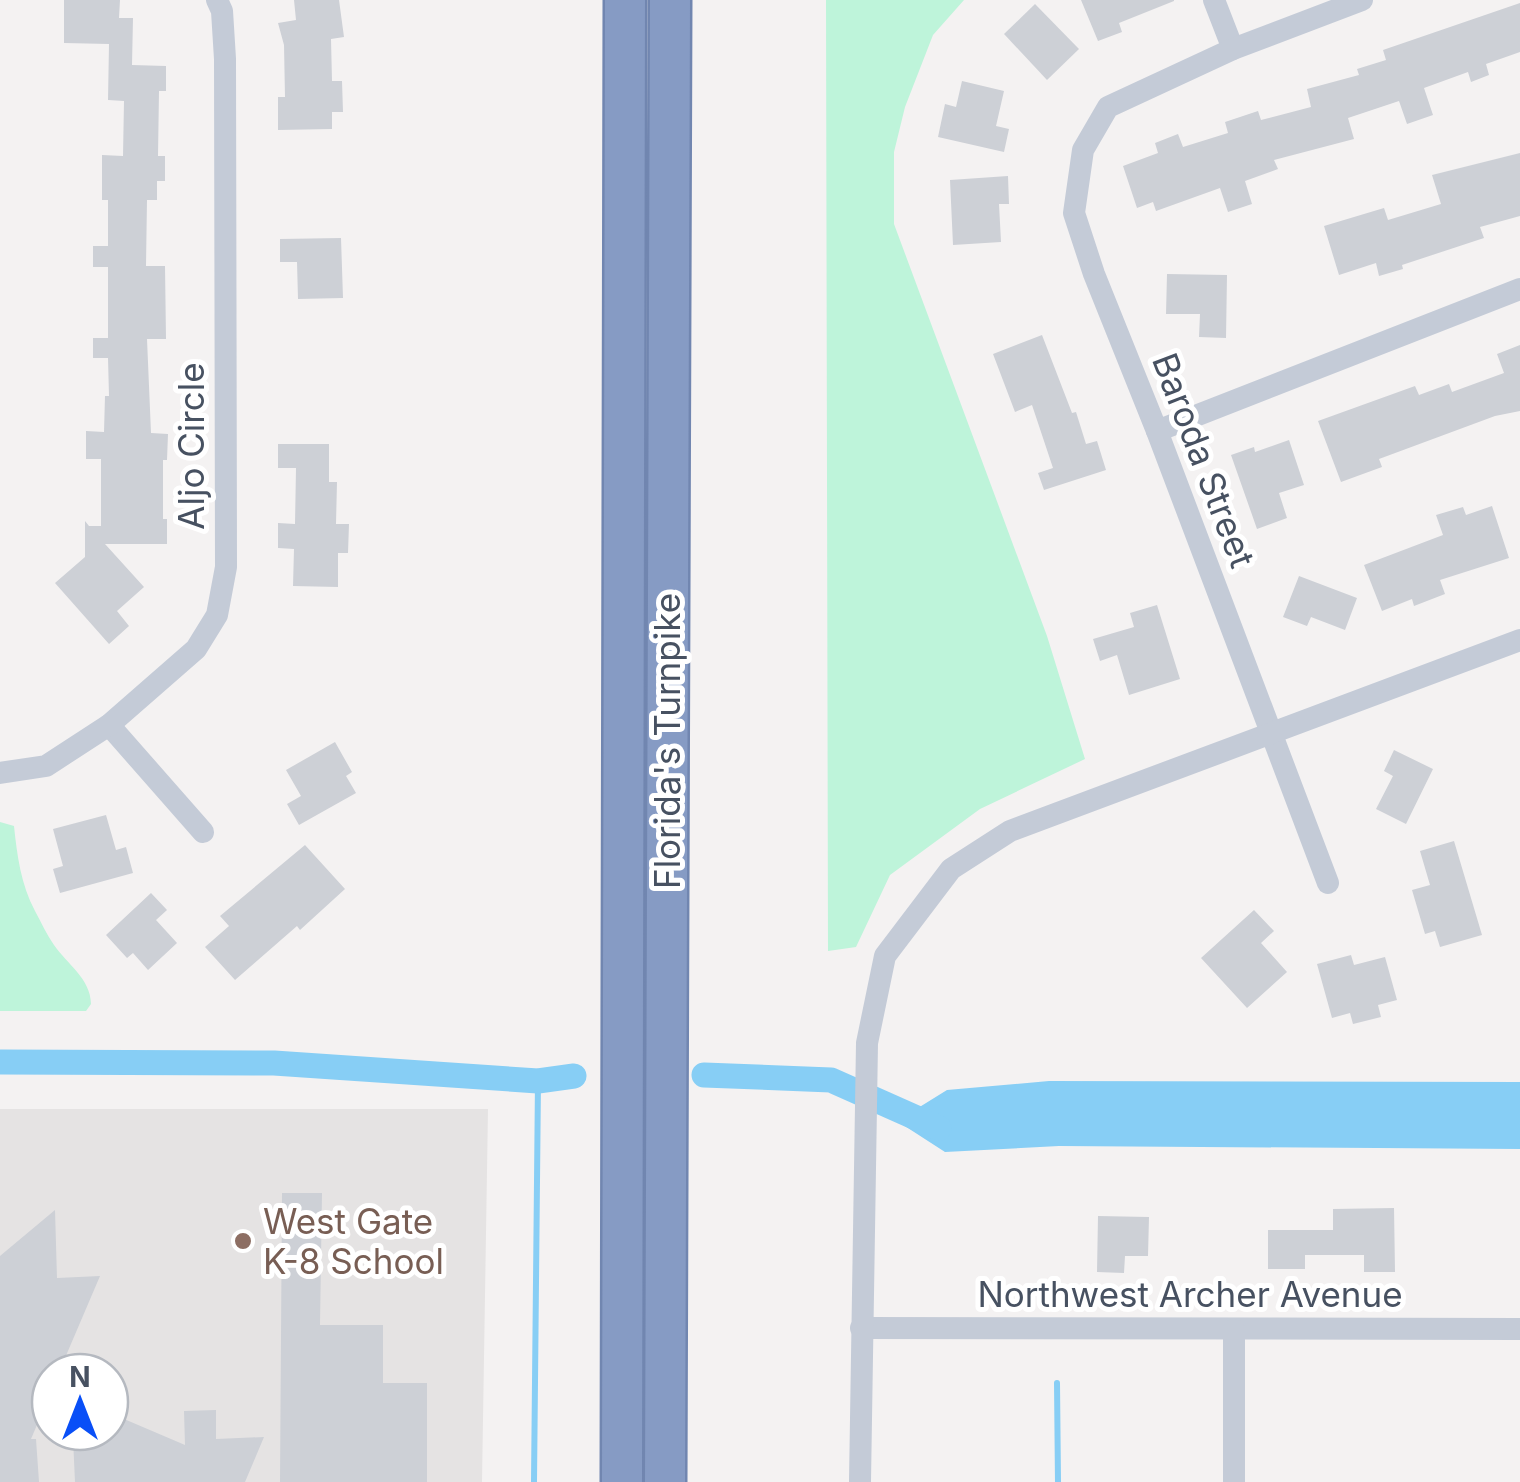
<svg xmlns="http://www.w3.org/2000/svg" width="1520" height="1482" font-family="Inter,sans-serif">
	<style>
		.education { fill: #e5e3e3; fill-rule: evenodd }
		.green { fill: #bef4da }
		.water { fill: #87cef5 }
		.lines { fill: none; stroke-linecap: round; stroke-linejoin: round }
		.stream { stroke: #87cef5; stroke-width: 6 }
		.canal { stroke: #87cef5; stroke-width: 25 }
		.building { fill: #cdd0d6 }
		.highway-casing { stroke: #7186b0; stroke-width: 45 }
		.street { stroke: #c4cbd7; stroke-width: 22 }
		.highway { stroke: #869bc4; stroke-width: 40 }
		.education-dot { fill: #8d6e63; stroke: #fff; stroke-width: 4 }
		.labels { text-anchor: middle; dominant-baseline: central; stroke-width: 10; stroke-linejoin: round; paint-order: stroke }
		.street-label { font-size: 35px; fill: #475161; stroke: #fff }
		.education-label { font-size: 35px; fill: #785e54; stroke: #fff; text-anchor: start }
	</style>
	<rect width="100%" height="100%" fill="#f4f2f2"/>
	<path class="education" d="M0 1109H488L482 1482H0ZM50 1372H110V1432H50Z"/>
	<g class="green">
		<polygon points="826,0 964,0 933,35 905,107 894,152 894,224 1047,636 1085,759 980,809 890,875 856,947 828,951"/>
		<path d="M0 822 14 826C17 855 21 885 35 911 41 922 47 935 54 945 67 964 91 979 91 1004L86 1011H0Z"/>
	</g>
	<polygon class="water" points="1049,1081 1520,1082 1520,1149 1059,1146 945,1152 897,1121 947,1090"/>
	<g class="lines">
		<g class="stream">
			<polyline points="1057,1383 1058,1482"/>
			<polyline points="534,1482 538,1081"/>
		</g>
		<g class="canal">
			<polyline points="0,1062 274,1063 538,1081 574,1076"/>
			<polyline points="704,1075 831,1080 939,1128"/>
		</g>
	</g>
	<g class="building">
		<polygon points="64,0 120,0 119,18 133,18 132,65 166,66 166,91 159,91 158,156 165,156 165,181 157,181 157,200 147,200 146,266 165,266 166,339 147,339 151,433 168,434 167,460 163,460 163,519 167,519 167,544 105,544 144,587 117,611 129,626 109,644 55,583 85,557 85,521 89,526 101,526 101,459 86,459 86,431 104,432 105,396 109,396 108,358 93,358 93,338 108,338 108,267 93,267 93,246 108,246 108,200 102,200 102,155 123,156 124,101 108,100 109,44 64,43"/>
		<polygon points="294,0 339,0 344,37 331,39 332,81 342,81 343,112 332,112 332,129 278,130 278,97 285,97 284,45 278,23 296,20"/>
		<polygon points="1081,0 1174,0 1174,1 1119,23 1122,32 1098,41"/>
		<polygon points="1520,3 1520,52 1486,64 1489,75 1471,82 1468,72 1424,88 1433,115 1407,124 1399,101 1348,118 1354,139 1274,160 1278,169 1245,181 1252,204 1228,212 1220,188 1156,211 1153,202 1137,208 1123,166 1158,153 1155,143 1178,134 1183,147 1228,133 1225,122 1258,111 1261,120 1311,107 1307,89 1359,75 1357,69 1386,60 1383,50"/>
		<polygon points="1035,4 1079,49 1047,80 1004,34"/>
		<polygon points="962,81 1004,91 996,126 1009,129 1004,152 938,137 945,104 956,107"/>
		<polygon points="1520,153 1520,216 1480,227 1484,238 1402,265 1403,269 1379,276 1376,263 1339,275 1324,226 1384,208 1388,220 1441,204 1432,175"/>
		<polygon points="1008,176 1009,204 999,204 1001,242 953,245 950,180"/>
		<polygon points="341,238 343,298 298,299 297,262 280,262 280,239"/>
		<polygon points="1167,274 1227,275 1226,338 1199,337 1200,314 1166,314"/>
		<polygon points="1042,335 1072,413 1076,412 1086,444 1097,441 1106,470 1044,490 1038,473 1053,468 1032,405 1015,412 993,354"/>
		<polygon points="1520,345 1520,411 1495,416 1379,459 1382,467 1341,482 1318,421 1415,386 1419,395 1449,384 1452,392 1504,373 1497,354"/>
		<polygon points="1289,440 1304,485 1279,493 1287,518 1257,529 1231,455 1254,447 1255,452"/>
		<polygon points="278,444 329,444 329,482 337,482 336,524 349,524 348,553 338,553 338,587 293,586 294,549 278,548 278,523 295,524 296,468 278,468"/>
		<polygon points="1492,506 1509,558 1440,580 1445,594 1414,606 1412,599 1382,611 1364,565 1443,535 1436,515 1463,507 1466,515"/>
		<polygon points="1299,576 1357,598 1345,630 1311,617 1307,626 1283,617"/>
		<polygon points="1157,605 1180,679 1129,695 1117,655 1100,661 1093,639 1134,627 1130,613"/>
		<polygon points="335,742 352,772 346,776 356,793 299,825 287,804 301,796 286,770"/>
		<polygon points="1394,750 1433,769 1406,824 1376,809 1393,776 1384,771"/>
		<polygon points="106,815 116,850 126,847 133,873 60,893 53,869 63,866 53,829"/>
		<polygon points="1454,841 1482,935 1440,947 1435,931 1425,934 1412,890 1430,885 1420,851"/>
		<polygon points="305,845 345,889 300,930 297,926 235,980 205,947 229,926 220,916"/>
		<polygon points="151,893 167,910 156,920 177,943 148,970 133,953 127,958 106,935"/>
		<polygon points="1254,910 1274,931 1261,943 1287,972 1247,1008 1201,958"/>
		<polygon points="1351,955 1354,965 1385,957 1397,1000 1378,1005 1381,1017 1353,1024 1350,1013 1332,1018 1317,964"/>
		<polygon points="282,1193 322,1193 320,1325 383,1325 383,1383 427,1383 427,1482 280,1482"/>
		<polygon points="1394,1208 1395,1272 1364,1272 1364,1255 1305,1255 1305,1269 1268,1269 1268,1230 1333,1230 1333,1209"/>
		<polygon points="55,1210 57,1278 100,1276 59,1372 50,1372 50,1394 31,1439 36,1439 39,1482 0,1482 0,1256"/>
		<polygon points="1098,1216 1149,1217 1148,1256 1125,1256 1124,1273 1097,1272"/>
		<polygon points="216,1410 216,1439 264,1437 245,1482 75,1482 73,1438 103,1436 103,1432 110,1432 110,1413 185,1445 184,1411"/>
	</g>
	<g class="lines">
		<defs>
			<g id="highway">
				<polyline points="622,1482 625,0"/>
				<polyline points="665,1482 670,0"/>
			</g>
		</defs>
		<use href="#highway" class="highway-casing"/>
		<g class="street">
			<polyline points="1214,0 1233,49"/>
			<polyline points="1157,431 1520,289"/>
			<polyline points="109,725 203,832"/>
			<polyline points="0,773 46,766 109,725 196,649 217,615 226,567 225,59 222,11 217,0"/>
			<polyline points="1328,883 1157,431 1094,274 1074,213 1083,150 1108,107 1233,49 1362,0"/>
			<polyline points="861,1328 1520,1329"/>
			<polyline points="860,1482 867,1043 885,956 951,869 1010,831 1520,640"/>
			<polyline points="1234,1482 1234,1330"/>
		</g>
		<use href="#highway" class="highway"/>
	</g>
	<circle class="education-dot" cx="243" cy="1241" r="10"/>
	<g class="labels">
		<g class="street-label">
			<text transform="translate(191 446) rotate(-90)">Aljo Circle</text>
			<text transform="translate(1204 460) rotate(69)">Baroda Street</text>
			<text transform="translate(667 741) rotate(-90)">Florida's Turnpike</text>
			<text x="1190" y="1294">Northwest Archer Avenue</text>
		</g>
		<g class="education-label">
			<text x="263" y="1221">West Gate<tspan x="263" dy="40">K-8 School</tspan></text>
		</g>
	</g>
	<g transform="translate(80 1402)"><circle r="48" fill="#ffffff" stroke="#b5b9c0" stroke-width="2.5"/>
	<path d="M0-8L18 38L0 25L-18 38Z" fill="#094ff7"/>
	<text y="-15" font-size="28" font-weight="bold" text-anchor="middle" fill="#475161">N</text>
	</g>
</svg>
